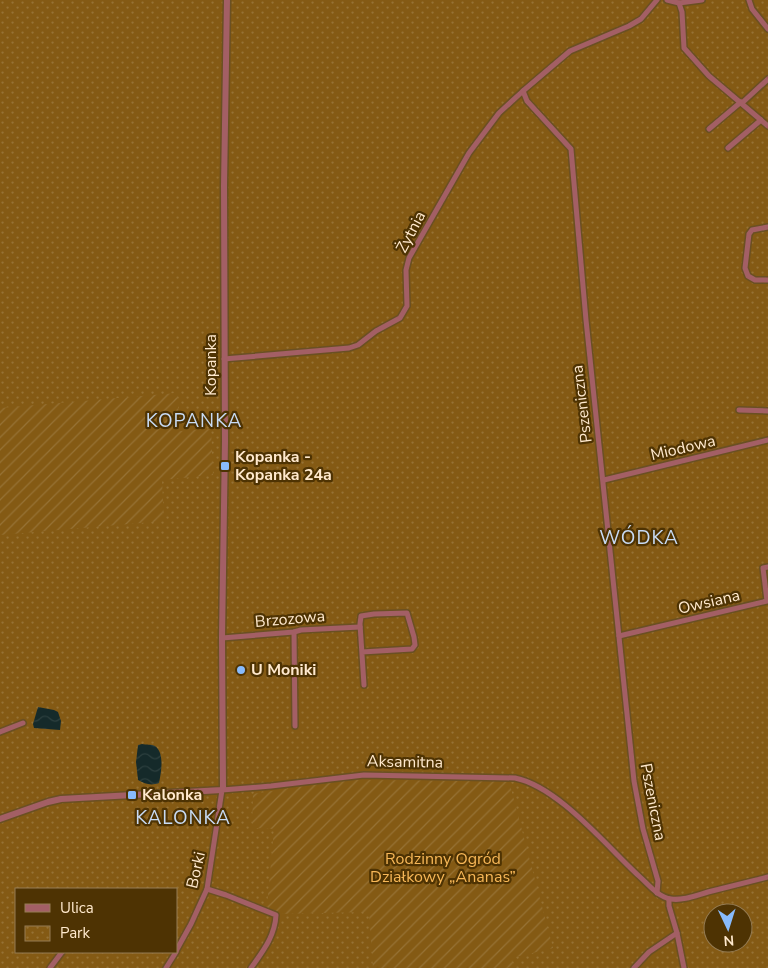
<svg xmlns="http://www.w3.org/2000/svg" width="768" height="968" font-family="'Nunito Sans',sans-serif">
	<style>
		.park { fill: url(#park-dots); fill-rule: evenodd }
		.garden { fill: url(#garden-furrows) }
		.water { fill: url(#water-waves) }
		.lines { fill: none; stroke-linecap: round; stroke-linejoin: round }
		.minor-casing { stroke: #6a5023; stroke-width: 8 }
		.tertiary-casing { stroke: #6a5023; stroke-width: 9 }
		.minor { stroke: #a35f65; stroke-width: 5 }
		.tertiary { stroke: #a35f65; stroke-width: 6 }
		.poi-dot { fill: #88bbfc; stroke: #4e3303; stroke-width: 2 }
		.labels { text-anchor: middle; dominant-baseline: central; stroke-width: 4.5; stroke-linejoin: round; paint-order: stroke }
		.street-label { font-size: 16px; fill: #ffe9cd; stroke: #4e3303 }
		.poi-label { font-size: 16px; font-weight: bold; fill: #ffe9cd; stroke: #4e3303; text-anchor: start }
		.park-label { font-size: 16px; fill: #f7b757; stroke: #4e3303 }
		.quarter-label { font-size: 19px; letter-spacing: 1px; fill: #c8dbf4; stroke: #4e3303 }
	</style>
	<defs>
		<pattern id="park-dots" width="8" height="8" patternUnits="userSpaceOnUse" patternTransform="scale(1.25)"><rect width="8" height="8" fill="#845a14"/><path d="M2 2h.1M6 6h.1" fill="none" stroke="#967235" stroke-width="1.8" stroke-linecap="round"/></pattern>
		<pattern id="garden-furrows" width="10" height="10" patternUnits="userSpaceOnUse" patternTransform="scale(1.25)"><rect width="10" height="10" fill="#845a14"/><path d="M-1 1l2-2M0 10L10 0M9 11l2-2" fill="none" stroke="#967235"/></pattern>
		<pattern id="water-waves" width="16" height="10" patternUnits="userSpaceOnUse" patternTransform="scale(1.25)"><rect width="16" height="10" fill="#152a2a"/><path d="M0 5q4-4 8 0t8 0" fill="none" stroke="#2c3f3e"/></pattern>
	</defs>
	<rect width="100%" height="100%" fill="#4e3303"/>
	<path class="park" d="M0 0H768V968H0ZM16 889H176V952H16ZM713 913H743V943H713Z"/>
	<g class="garden">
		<polygon points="177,393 180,431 211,429 213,475 162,480 164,521 0,535 0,408"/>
		<polygon points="343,780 509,781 553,948 512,958 513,968 373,968 369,914 366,912 278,914 267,906 274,829 252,828 253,794"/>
	</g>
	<g class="water">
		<polygon points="38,707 54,710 58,712 61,721 60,730 34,728 33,724"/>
		<path d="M142 744C146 745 152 744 155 746 165 753 161 773 159 783 151 786 145 784 138 780L136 762 138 745Z"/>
	</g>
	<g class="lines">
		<defs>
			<g id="minor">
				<polyline points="657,0 641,19 629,26 570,51 523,91 527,101 571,149 586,320 634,781 643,829 658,881 657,893"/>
				<polyline points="667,0 679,3 682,12 684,48 709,76 768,126"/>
				<polyline points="749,0 752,9 768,29"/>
				<polyline points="679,3 702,0"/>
				<polyline points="742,103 768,79"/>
				<polyline points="709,129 741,102"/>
				<polyline points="728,148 761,120"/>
				<polyline points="768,227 752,230 749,234 745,268 748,276 755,280 768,280"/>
				<polyline points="224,359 349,348 358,345 376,331 400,318 407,306 406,270 409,258 469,153 499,113 523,91"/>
				<polyline points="739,410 768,411"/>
				<polyline points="604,480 768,440"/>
				<polyline points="294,632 295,726"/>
				<polyline points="619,636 767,601 763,568 768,567"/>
				<polyline points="222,638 294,632 301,630 360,627"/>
				<polyline points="362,652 412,649 415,645 414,637 407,613 374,614 361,616 360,624 364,685"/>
				<polyline points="0,732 23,723"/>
				<path d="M207 889 226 895 276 915C275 936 263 951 251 968"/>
				<polyline points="677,933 684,968"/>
				<path d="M176 951 191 924 207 889 222 790 271 786 364 775 515 778C559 787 606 846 640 877 649 885 658 897 671 899 683 901 697 895 708 892 728 887 748 882 768 877"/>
				<polyline points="50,968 62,952"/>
				<polyline points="166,968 176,952"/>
				<polyline points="634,968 649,952 677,933 669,906 669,899"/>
			</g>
			<polyline id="tertiary" points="0,819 48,802 61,799 222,790 223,787 222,638 225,441 224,186 227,0"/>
		</defs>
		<use href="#minor" class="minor-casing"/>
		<use href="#tertiary" class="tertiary-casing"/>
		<use href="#minor" class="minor"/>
		<use href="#tertiary" class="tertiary"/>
	</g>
	<g class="poi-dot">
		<rect x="220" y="461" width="10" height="10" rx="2.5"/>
		<circle cx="241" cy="670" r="5"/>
		<rect x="127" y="790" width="10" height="10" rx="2.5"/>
	</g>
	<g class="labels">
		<g class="street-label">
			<text transform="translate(411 232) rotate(-62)">Żytnia</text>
			<text transform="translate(211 365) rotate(-90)">Kopanka</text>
			<text transform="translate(582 404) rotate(-97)">Pszeniczna</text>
			<text transform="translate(683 448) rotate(-13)">Miodowa</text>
			<text transform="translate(709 602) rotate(-13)">Owsiana</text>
			<text transform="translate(290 619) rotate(-5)">Brzozowa</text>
			<text transform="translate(405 762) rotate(1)">Aksamitna</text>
			<text transform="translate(653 802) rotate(79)">Pszeniczna</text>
			<text transform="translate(196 870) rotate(-77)">Borki</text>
		</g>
		<g class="poi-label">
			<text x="235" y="457">Kopanka -<tspan x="235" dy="18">Kopanka 24a</tspan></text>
			<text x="251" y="670">U Moniki</text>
			<text x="142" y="795">Kalonka</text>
		</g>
		<g class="park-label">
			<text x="443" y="859">Rodzinny Ogród<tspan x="443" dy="18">Działkowy „Ananas”</tspan></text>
		</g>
		<g class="quarter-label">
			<text x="194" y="421">KOPANKA</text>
			<text x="639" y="538">WÓDKA</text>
			<text x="183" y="818">KALONKA</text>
		</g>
	</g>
	<rect x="15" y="888" width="162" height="65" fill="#4e3303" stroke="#957c54"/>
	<rect x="25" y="904" width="25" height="8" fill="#a35f65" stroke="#957c54"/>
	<text x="60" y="913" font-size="15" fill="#ffe9cd">Ulica</text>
	<rect x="25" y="926" width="25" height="15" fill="url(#park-dots)" stroke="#957c54"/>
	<text x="60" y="938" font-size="15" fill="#ffe9cd">Park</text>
	<g transform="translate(728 928) rotate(176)"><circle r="24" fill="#4e3303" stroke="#957c54"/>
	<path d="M0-4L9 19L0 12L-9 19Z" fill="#88bbfc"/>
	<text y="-8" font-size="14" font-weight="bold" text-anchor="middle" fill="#ffe9cd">N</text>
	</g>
</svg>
